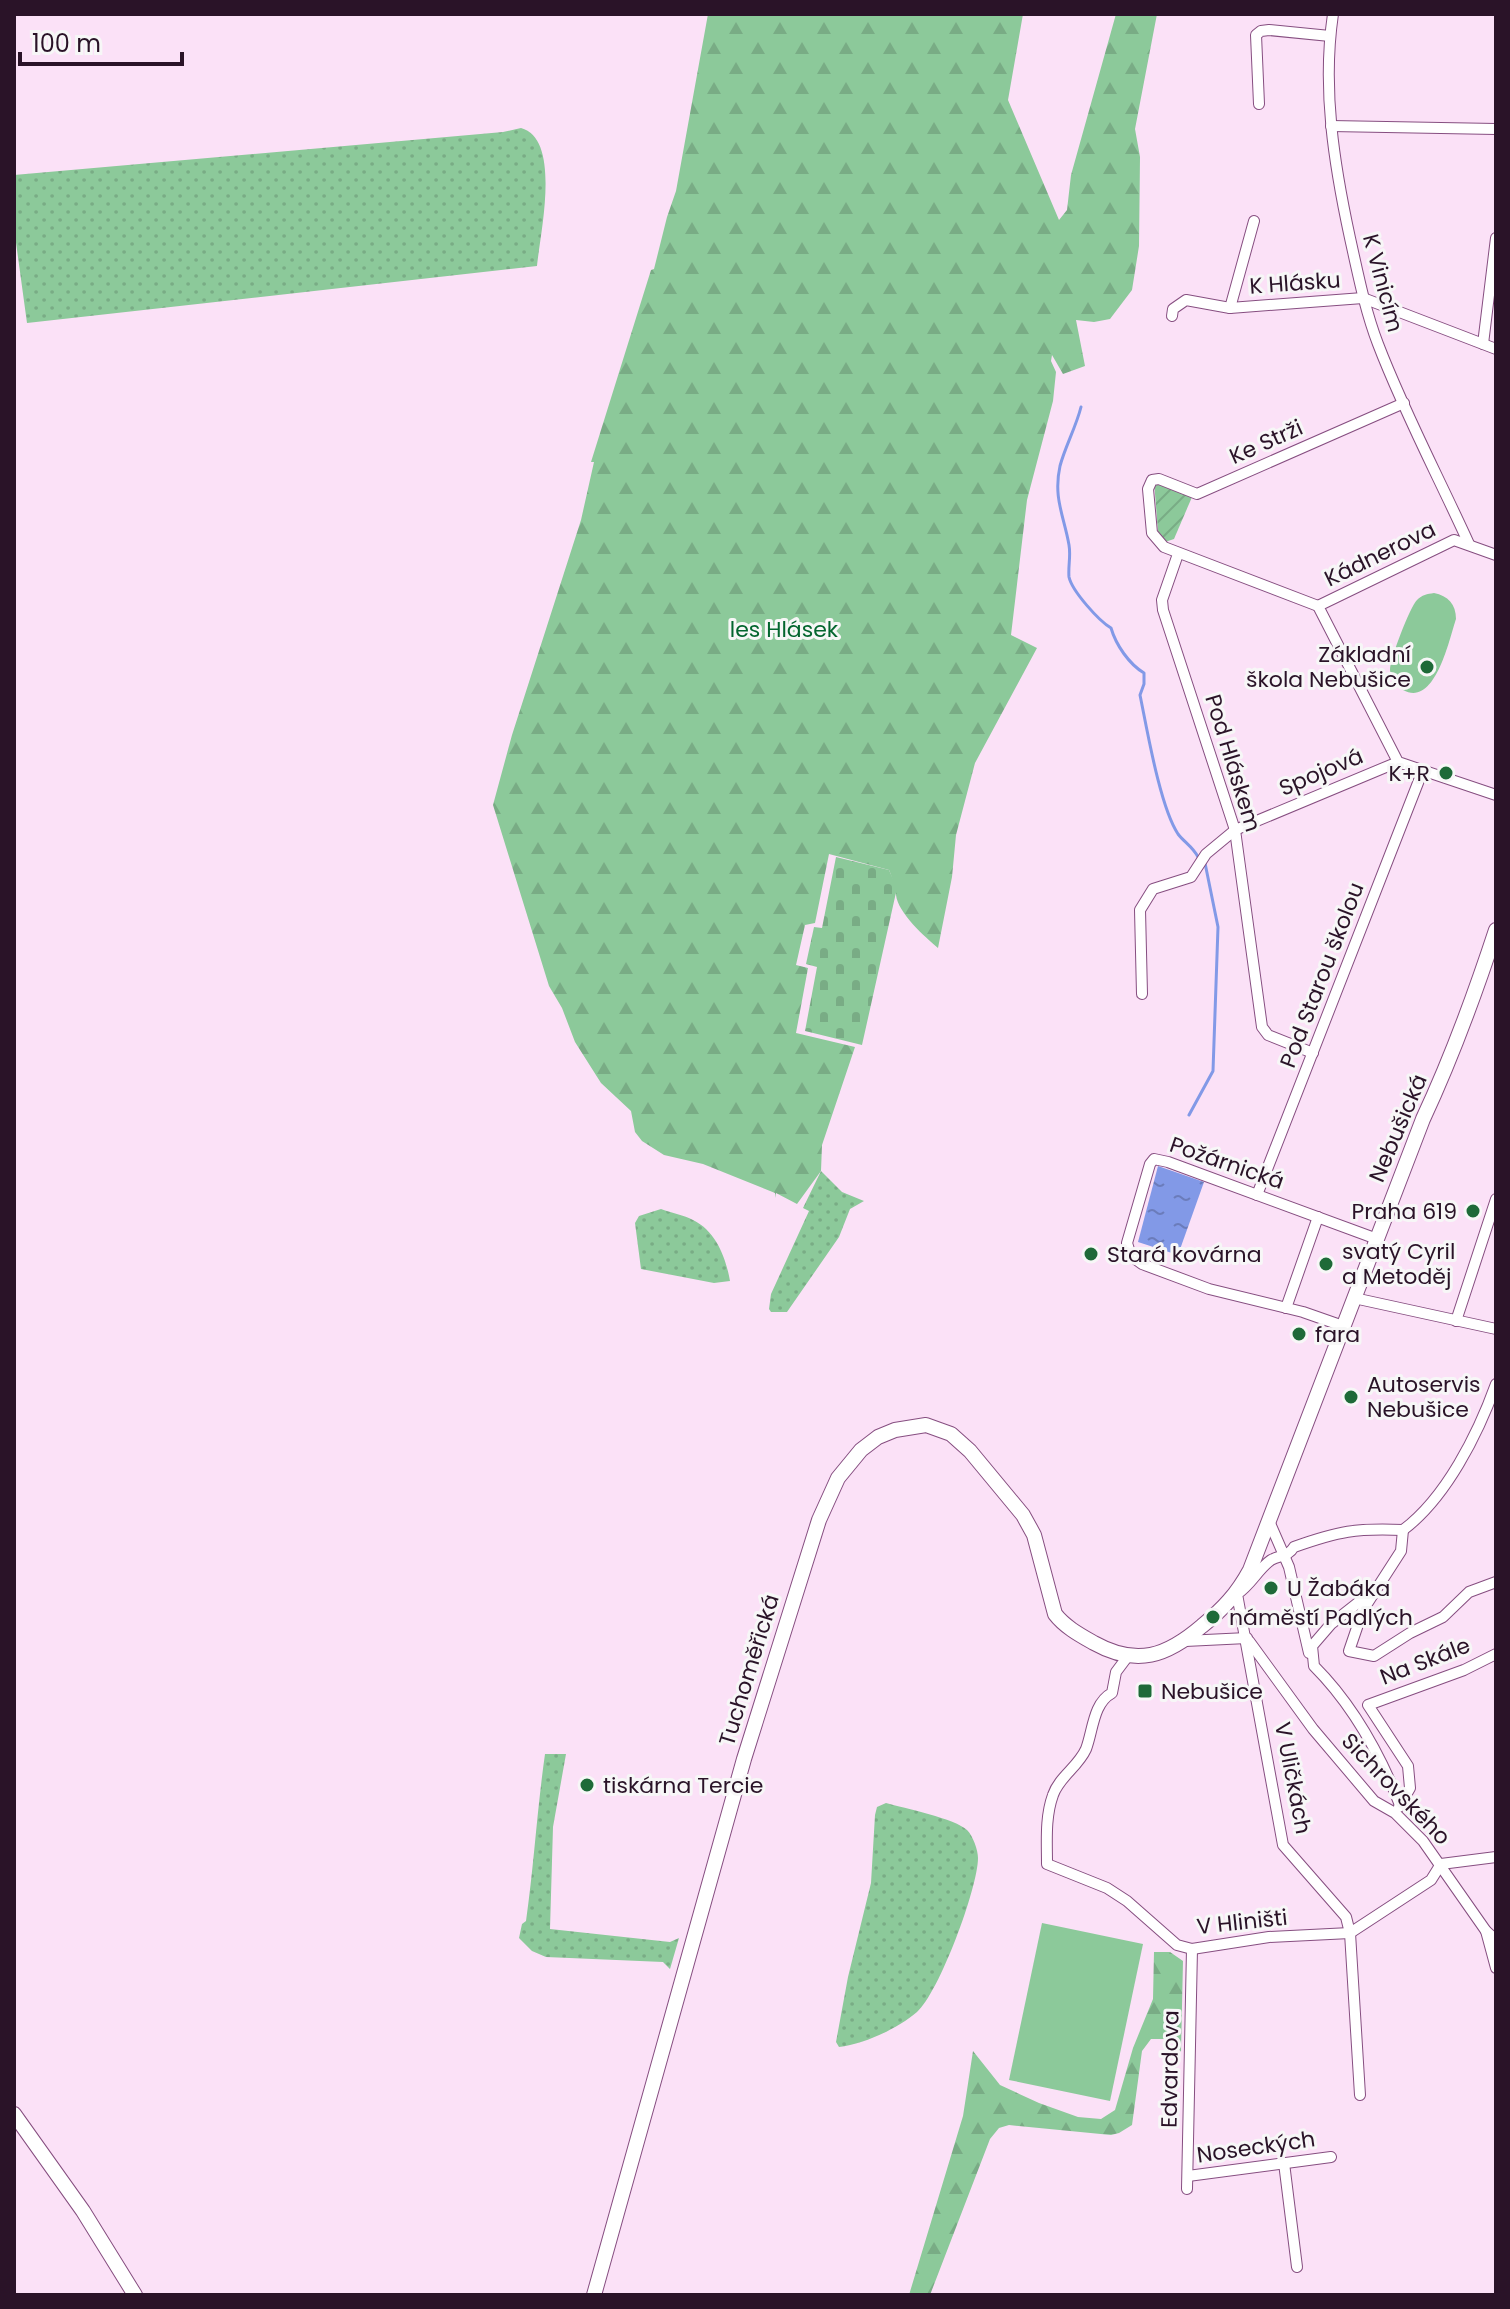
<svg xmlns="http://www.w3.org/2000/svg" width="1510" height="2309" font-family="Poppins,sans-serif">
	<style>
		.grass { fill: url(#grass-dots) }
		.forest { fill: url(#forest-firs) }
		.cemetery { fill: url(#cemetery-stones) }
		.park { fill: #8cc99a }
		.garden { fill: url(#garden-furrows) }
		.water { fill: url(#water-ripples) }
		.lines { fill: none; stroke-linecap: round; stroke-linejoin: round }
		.stream { stroke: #8299e7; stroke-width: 3 }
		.street-casing { stroke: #864e80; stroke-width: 12 }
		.secondary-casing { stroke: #864e80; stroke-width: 16 }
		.street { stroke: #fff; stroke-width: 10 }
		.secondary { stroke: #fff; stroke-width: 14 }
		.poi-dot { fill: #1e6a38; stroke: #f7f7f7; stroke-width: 3 }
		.labels { text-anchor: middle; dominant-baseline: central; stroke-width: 6; stroke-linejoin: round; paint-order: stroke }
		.street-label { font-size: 22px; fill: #2a1328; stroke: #f7f7f7 }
		.park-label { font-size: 22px; fill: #04662f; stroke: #f7f7f7 }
		.poi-label { font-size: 22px; fill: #2a1328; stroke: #f7f7f7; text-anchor: start }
	</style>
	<defs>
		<pattern id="grass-dots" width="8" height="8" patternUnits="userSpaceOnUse" patternTransform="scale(2)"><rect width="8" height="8" fill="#8cc99a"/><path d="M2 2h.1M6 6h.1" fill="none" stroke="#79ac85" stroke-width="1.8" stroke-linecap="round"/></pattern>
		<pattern id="forest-firs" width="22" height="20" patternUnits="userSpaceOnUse" patternTransform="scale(2)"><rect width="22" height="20" fill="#8cc99a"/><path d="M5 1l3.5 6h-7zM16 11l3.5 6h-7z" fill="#79ac85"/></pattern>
		<pattern id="cemetery-stones" width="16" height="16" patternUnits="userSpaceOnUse" patternTransform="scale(2)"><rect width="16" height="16" fill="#8cc99a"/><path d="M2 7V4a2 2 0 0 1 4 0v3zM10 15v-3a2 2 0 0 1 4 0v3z" fill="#79ac85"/></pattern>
		<pattern id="garden-furrows" width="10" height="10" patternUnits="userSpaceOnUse" patternTransform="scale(2)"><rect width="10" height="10" fill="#8cc99a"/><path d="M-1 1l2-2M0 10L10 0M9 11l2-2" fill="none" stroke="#79ac85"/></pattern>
		<pattern id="water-ripples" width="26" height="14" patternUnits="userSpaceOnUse" patternTransform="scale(2)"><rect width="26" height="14" fill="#8299e7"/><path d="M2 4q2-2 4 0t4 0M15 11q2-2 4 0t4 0" fill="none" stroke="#6b7cbb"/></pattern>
	</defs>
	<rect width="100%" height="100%" fill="#fbe1f7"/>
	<g class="grass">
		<path d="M521 128C562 139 540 234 537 266L27 323 14 228V175L503 132Z"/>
		<polygon points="821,1171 842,1192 864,1201 850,1209 839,1237 787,1312 771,1312 769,1309 771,1294 809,1211 803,1208"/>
		<path d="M661 1209C672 1213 684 1215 693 1220 716 1231 726 1258 730 1281L714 1283 641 1269 635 1223 639 1216Z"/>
		<path d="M545 1754H566L553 1827 550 1929 670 1942 679 1938 670 1969 663 1962 546 1957 532 1951 519 1938 522 1924 526 1921C534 1865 537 1810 545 1754Z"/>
		<path d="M886 1803C904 1808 956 1819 967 1830 973 1836 978 1850 978 1858 978 1888 939 1993 917 2012 897 2029 864 2044 839 2047L836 2042 848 1977 871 1883 875 1815 877 1807Z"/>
	</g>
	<g class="forest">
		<path d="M708 14H1023L1008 100 1059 220 1067 210 1071 175 1116 14H1157L1135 129 1140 157 1139 246 1132 290 1110 319 1094 322 1076 320 1085 366 1063 374 1052 355 1051 361 1056 372 1053 401 1027 500 1011 635 1037 648 975 763 956 835 952 877 938 948C925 937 898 913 896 895 894 886 893 879 889 870L829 854 815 923 805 925 796 965 808 968 796 1033 855 1047 822 1145 821 1171 797 1204 776 1193 775 1198V1193L703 1164 664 1155 642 1141 635 1132 631 1111 601 1083 575 1042 562 1008 549 986 493 805 512 735 581 520 594 462H591L651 270 654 269 667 217 676 191Z"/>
		<polygon points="1154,1952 1170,1952 1183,1961 1181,2052 1171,2039 1151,2039 1142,2051 1132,2125 1119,2133 1111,2135 1009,2125 999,2128 990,2139 930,2295 909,2295 963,2116 973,2051 1000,2085 1039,2103 1078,2117 1101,2119 1115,2110 1133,2048 1153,1999"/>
	</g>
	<polygon class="cemetery" points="836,857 889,870 897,888 862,1045 805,1031 817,967 806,964 814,927 822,928"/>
	<g class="park">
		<path d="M1434 593C1448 596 1456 604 1456 619 1449 640 1435 708 1403 690 1395 686 1391 679 1390 670 1390 659 1410 607 1417 600 1422 595 1427 594 1434 593Z"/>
		<polygon points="1042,1923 1143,1944 1110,2101 1009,2080"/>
	</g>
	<polygon class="garden" points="1154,481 1192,497 1174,539 1159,544"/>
	<polygon class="water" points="1158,1166 1204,1182 1178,1255 1138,1242"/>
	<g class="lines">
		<g class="stream">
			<path d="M1081 407C1076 427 1065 447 1060 466 1053 498 1064 516 1069 545 1071 556 1068 566 1069 577 1072 591 1099 621 1111 628 1116 645 1129 664 1144 673V684L1140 695C1147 729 1160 807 1178 834 1184 842 1193 847 1198 857"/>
			<polyline points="1189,1115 1213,1071 1218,927 1205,863"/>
		</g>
		<defs>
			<g id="street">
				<path d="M1333 14C1322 89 1334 164 1350 238 1358 274 1365 310 1378 344 1404 412 1439 478 1469 544"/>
				<polyline points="1259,104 1256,35 1261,31 1269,30 1330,36"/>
				<polyline points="1331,126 1496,129"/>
				<polyline points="1254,221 1230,308 1363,298 1496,349"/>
				<polyline points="1172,316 1173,309 1186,300 1230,308"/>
				<polyline points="1483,344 1496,238"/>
				<polyline points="1178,554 1162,600 1163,610 1235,830 1262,1027 1268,1035 1313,1053"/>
				<polyline points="1496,555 1454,540 1318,606 1398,762 1496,795"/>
				<polyline points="1318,606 1164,547 1152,533 1148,489 1152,480 1159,479 1197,494 1404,403"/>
				<polyline points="1142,994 1140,910 1153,889 1191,877 1206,854 1235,830 1398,762"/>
				<polyline points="1257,1195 1423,770"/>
				<polyline points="1354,1298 1496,1329"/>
				<polyline points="1286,1308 1318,1217"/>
				<polyline points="1456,1321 1496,1199"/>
				<polyline points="1343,1326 1303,1312 1209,1289 1142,1264 1131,1256 1127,1243 1150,1164 1154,1159 1168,1162 1377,1239"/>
				<polyline points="1269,1521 1289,1567 1309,1653"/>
				<polyline points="1403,1530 1401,1551 1363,1610 1349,1651 1374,1656 1410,1633 1443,1617 1469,1592 1496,1582"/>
				<path d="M1373 1591 1331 1624 1312 1646 1314 1666C1352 1704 1380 1754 1400 1805"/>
				<polyline points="1185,1641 1247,1638"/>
				<polyline points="1249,1641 1313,1729 1374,1801 1395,1813 1423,1841 1486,1931 1496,1940"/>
				<path d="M1128 1656 1116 1672 1112 1693C1093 1703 1093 1731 1086 1749 1078 1767 1059 1777 1053 1795 1045 1817 1047 1841 1047 1864L1107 1888 1127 1901 1177 1945 1192 1949 1269 1937 1350 1933 1431 1880 1441 1864 1496 1857"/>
				<polyline points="1399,1807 1410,1788 1408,1766 1368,1705 1464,1670 1496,1654"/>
				<polyline points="1486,1931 1496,1968"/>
				<path d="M1360 2095 1350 1933 1346 1917 1283 1845 1237 1594C1251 1585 1258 1569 1271 1560 1280 1555 1288 1557 1294 1547 1339 1531 1356 1528 1403 1530 1446 1498 1478 1434 1496 1384"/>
				<polyline points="1284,2163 1297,2267"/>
				<polyline points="1188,2176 1331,2157"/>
				<polyline points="1187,2189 1192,1949"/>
			</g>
			<g id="secondary">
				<polyline points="14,2114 83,2211 135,2295"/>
				<path d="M594 2295 744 1759 819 1520 838 1478 861 1450 878 1437 895 1430 926 1425 951 1434 970 1451 1023 1515 1034 1535 1055 1614C1065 1627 1080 1635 1094 1643 1137 1667 1167 1656 1202 1626 1223 1609 1237 1594 1250 1570L1423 1119C1452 1057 1475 994 1496 930"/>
			</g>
		</defs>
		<use href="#street" class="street-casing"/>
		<use href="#secondary" class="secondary-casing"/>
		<use href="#street" class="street"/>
		<use href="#secondary" class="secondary"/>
	</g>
	<g class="poi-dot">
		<circle cx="1427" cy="667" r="8"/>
		<circle cx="1446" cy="773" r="8"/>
		<circle cx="1473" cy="1211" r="8"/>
		<circle cx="1091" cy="1254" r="8"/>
		<circle cx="1326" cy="1264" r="8"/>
		<circle cx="1299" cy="1334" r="8"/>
		<circle cx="1351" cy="1397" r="8"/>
		<circle cx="1271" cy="1588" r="8"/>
		<circle cx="1213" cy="1617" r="8"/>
		<rect x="1137" y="1683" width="16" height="16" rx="4"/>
		<circle cx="587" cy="1785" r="8"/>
	</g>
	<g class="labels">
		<g class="street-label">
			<text transform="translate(1295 283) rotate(-4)">K Hlásku</text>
			<text transform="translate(1383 283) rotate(75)">K Vinicím</text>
			<text transform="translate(1266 442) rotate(-24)">Ke Strži</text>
			<text transform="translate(1380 554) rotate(-26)">Kádnerova</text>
			<text transform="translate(1233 763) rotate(73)">Pod Hláskem</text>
			<text transform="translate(1321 772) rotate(-23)">Spojová</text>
			<text transform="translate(1322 975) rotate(-69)">Pod Starou školou</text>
			<text transform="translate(1398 1128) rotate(-67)">Nebušická</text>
			<text transform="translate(1227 1163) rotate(19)">Požárnická</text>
			<text transform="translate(1425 1661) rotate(-21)">Na Skále</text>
			<text transform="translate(749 1670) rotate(-73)">Tuchoměřická</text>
			<text transform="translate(1293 1778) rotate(79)">V Uličkách</text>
			<text transform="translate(1396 1789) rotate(46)">Sichrovského</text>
			<text transform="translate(1242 1922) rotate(-6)">V Hliništi</text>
			<text transform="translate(1170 2069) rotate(-89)">Edvardova</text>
			<text transform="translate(1256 2147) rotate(-8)">Noseckých</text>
		</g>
		<g class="park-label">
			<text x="784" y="629">les Hlásek</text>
		</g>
		<g class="poi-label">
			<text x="1411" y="654" text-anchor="end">Základní<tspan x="1411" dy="25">škola Nebušice</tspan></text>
			<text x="1430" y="773" text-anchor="end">K+R</text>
			<text x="1457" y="1211" text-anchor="end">Praha 619</text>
			<text x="1342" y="1251">svatý Cyril<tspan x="1342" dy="25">a Metoděj</tspan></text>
			<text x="1107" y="1254">Stará kovárna</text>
			<text x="1315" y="1334">fara</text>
			<text x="1367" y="1384">Autoservis<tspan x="1367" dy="25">Nebušice</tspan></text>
			<text x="1287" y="1588">U Žabáka</text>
			<text x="1229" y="1617">náměstí Padlých</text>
			<text x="1161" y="1691">Nebušice</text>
			<text x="603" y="1785">tiskárna Tercie</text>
		</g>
	</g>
	<rect width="1510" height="2309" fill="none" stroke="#2a1328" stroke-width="32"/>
	<path d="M20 52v12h162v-12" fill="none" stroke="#2a1328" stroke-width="4"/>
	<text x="32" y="52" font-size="24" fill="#2a1328" stroke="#f7f7f7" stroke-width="6" paint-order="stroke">100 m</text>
</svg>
